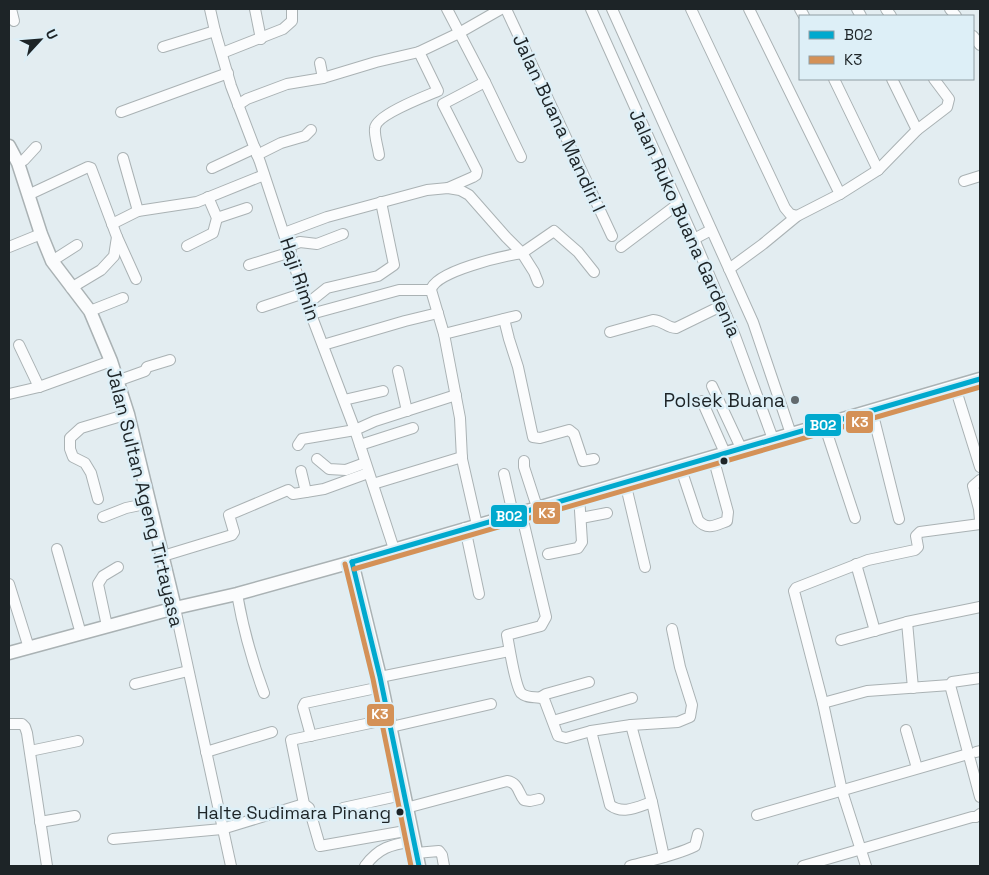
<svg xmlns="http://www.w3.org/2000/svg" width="989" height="875" font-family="'Space Grotesk',sans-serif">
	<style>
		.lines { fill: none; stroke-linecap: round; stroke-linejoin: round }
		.minor-casing { stroke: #aab2b4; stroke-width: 12 }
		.major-casing { stroke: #aab2b4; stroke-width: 15 }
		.minor { stroke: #fbfcfd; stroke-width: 10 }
		.major { stroke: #fbfcfd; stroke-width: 12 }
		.bus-1-casing { stroke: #ddeff7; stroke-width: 9 }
		.bus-2-casing { stroke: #ddeff7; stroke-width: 9 }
		.bus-1 { stroke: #00a9ce; stroke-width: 5 }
		.bus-2 { stroke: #d49157; stroke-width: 5 }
		.poi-dot { fill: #626a6e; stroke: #ddeff7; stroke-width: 2 }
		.bus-dot { fill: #1d2427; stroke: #ddeff7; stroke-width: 2 }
		.labels { text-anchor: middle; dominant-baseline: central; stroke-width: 5; stroke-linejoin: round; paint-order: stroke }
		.bus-label { font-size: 18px; fill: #1d2427; stroke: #ddeff7; text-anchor: end }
		.street-label { font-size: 19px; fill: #1d2427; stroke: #ddeff7 }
		.poi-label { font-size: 19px; fill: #1d2427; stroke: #ddeff7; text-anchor: end }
		.line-badge { stroke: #ddeff7; stroke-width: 2 }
		.badge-label { font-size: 14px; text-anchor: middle; font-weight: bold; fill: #fff }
	</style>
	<rect width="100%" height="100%" fill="#e3edf1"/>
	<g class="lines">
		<defs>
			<g id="minor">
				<polyline points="11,9 14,21"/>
				<polyline points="210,9 215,31 231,86 260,162 307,304 355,430 394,549"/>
				<polyline points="255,9 261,39"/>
				<polyline points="447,9 485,82 521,157"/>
				<polyline points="506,9 612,236"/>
				<polyline points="591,9 694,239 735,336 773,439"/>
				<polyline points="612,9 753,322 791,434"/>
				<polyline points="691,9 785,208 790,214 797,216"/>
				<polyline points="749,9 840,194"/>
				<polyline points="800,9 804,16"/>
				<polyline points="857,9 861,16"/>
				<polyline points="886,9 891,16"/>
				<polyline points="950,9 956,16"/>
				<polyline points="973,36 980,45"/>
				<polyline points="163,47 215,31"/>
				<polyline points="222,53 283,29 292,21 292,9"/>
				<polyline points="320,63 323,78"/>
				<polyline points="834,79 878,170"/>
				<polyline points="892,79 917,130"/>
				<polyline points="238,105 247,99 287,84 323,78 376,62 419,52 459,33 501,9"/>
				<polyline points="121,112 228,73"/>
				<polyline points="257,155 281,143 305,136 311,130"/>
				<path d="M379 155C378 147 374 136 375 128 376 115 426 96 438 91L419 52"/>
				<polyline points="123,158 138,211"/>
				<polyline points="18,163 24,160 36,147"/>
				<polyline points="212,168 255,148"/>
				<polyline points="964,181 980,176"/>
				<polyline points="448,188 473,177 476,175 477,171 443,104 485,82"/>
				<polyline points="28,195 88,167 91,168 117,237 136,279"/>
				<polyline points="217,218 247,208"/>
				<polyline points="112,224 138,211 197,202 264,175"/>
				<polyline points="284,233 327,217 427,190 448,188 460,190 469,195 506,237 522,253 554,231 578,252 594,272"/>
				<polyline points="694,239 711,230"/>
				<polyline points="187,246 213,233 217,218 208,197"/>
				<polyline points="289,246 300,242 317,244 343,234"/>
				<polyline points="9,247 41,234"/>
				<polyline points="621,247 678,204"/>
				<polyline points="52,261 77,245"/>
				<polyline points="249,265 291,252"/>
				<polyline points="729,269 763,244 797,216 840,194 878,170 917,130 947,107 949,99 934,79"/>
				<polyline points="71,288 101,270 114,256 117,237"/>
				<polyline points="307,304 327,288 378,276 394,265 381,202"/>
				<polyline points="262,307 304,293"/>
				<polyline points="90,311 123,298"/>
				<polyline points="311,314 399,290 431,290"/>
				<polyline points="504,319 509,339 518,367 533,437 540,438 569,430 574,434 583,461 594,459"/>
				<path d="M610 332 653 320C664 321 667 328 676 328L721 306"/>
				<path d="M444 334 431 290C435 271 504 256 522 253L534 272 538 282"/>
				<polyline points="19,345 39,387"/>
				<polyline points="323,345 405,321 438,313"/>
				<polyline points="398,371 407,411"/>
				<polyline points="117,381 145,371 147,367 170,360"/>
				<polyline points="712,386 741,448"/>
				<polyline points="955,387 980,467"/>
				<polyline points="9,394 39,387 111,361"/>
				<polyline points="344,400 383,391"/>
				<polyline points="702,401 725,453"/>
				<polyline points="872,411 899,519"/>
				<polyline points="824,424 855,518"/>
				<polyline points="298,445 302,439 355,430 375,421 456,395"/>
				<polyline points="360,445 413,428"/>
				<polyline points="317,459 329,469 346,470 365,463"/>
				<polyline points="524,461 524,467 537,507"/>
				<path d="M680 466 698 520C707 531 716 525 727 521L728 512 713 457"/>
				<polyline points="301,471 306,492 324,489 368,473"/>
				<polyline points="504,474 513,514"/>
				<polyline points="980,480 973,486 979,509 980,520"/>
				<polyline points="625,482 645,567"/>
				<polyline points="373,484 462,457"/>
				<polyline points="98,499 91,473 85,463 73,457 70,449 70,438 81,428 128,414"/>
				<path d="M521 512 546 617 541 626 507 635C509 645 515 686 521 693 527 699 537 696 544 699L558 736 566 738 591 731"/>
				<polyline points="103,517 126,508 150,503"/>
				<polyline points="581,518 607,513"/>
				<polyline points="477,525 462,459 460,418 444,334 516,316"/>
				<polyline points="465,528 479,594"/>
				<polyline points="57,549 81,634"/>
				<polyline points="548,554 578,548 582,542 579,495"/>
				<polyline points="163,556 232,535 234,532 229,515 288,490 293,494 306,492"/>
				<polyline points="856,564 875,631"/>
				<polyline points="9,584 29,648"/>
				<path d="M237 594C243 628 252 661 264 693"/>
				<polyline points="175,608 231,866"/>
				<polyline points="907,622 913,688"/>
				<polyline points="107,626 98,584 103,576 118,567"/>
				<polyline points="841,640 907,622 980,607"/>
				<polyline points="380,677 509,651"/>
				<polyline points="135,684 188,671"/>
				<polyline points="950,685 980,797"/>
				<polyline points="541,697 546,694 589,682"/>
				<polyline points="823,703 867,691 950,685 952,682 980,678"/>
				<polyline points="389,719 291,740 304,804 309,808 320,846 411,830"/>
				<polyline points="553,721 632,698"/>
				<polyline points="9,724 22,724 25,727 27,733 47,866"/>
				<polyline points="631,725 652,802"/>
				<polyline points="391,727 491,704"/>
				<polyline points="906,730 917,768"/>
				<polyline points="311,736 303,707 305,703 381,687"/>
				<polyline points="30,751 78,741"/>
				<polyline points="206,752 272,732"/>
				<polyline points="976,752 980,751"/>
				<polyline points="343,808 393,797 403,792"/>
				<path d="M406 808 507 781C519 783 518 793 524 800L530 801 539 799"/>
				<polyline points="757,815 968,754"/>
				<polyline points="40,822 75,816"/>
				<polyline points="113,839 222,829 304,804"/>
				<polyline points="416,853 439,851 442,855 444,866"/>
				<path d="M664 857 652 802C637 807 623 815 610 805L591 731 631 725 678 722 690 717 692 705 680 667 672 629"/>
				<path d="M365 866C379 847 391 845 413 841"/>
				<path d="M630 866C652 860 674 856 695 846L698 834"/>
				<polyline points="803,866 972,817 976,817 980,814"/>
				<polyline points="866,866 842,791 823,703 794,591 796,588 868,560 915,550 918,547 916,536 920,532 980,524"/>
			</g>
			<g id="major">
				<polyline points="9,146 18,163 41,234 52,261 90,311 111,361 128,414 175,608"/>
				<polyline points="352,562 380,677 419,866"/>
				<polyline points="9,653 175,608 237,594 352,562 980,379"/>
			</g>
		</defs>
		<use href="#minor" class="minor-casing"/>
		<use href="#major" class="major-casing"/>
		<use href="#minor" class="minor"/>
		<use href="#major" class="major"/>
		<defs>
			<g id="bus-1">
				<polyline points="352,562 980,379"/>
				<polyline points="352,562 380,677 419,866"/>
			</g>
			<g id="bus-2">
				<polyline points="345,564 373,679 411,866"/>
				<polyline points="354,569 980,387"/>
			</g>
		</defs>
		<use href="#bus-1" class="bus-1-casing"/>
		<use href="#bus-2" class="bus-2-casing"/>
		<use href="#bus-1" class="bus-1"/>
		<use href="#bus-2" class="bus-2"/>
	</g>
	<circle class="poi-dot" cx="795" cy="400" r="5"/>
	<g class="bus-dot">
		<circle cx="724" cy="461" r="4.5"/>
		<circle cx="400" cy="812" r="4.5"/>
	</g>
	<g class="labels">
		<g class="bus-label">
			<text x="391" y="812">Halte Sudimara Pinang</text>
		</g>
		<g class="street-label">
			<text transform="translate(559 123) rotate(65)">Jalan Buana Mandiri I</text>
			<text transform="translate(685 223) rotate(66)">Jalan Ruko Buana Gardenia</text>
			<text transform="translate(300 279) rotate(71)">Haji Rimin</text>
			<text transform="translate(145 497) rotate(76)">Jalan Sultan Ageng Tirtayasa</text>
		</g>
		<g class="poi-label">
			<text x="785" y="400">Polsek Buana</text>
		</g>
	</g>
	<g class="line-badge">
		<rect x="845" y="410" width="29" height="24" rx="5" fill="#d49157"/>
		<rect x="804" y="413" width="38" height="24" rx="5" fill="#00a9ce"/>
		<rect x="532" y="501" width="29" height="24" rx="5" fill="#d49157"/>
		<rect x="490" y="504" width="38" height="24" rx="5" fill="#00a9ce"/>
		<rect x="366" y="703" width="29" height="24" rx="5" fill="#d49157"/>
	</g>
	<g class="badge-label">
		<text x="860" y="427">K3</text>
		<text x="823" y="430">B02</text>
		<text x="547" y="518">K3</text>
		<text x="509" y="521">B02</text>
		<text x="380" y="719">K3</text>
	</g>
	<rect width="989" height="875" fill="none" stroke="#1d2427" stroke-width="20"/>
	<rect x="799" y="15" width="175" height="65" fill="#ddeff7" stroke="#909ea4"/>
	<rect x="809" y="31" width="25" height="8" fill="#00a9ce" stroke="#909ea4"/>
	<text x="844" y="40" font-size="15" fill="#1d2427">B02</text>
	<rect x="809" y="56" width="25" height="8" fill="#d49157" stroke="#909ea4"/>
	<text x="844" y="65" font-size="15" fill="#1d2427">K3</text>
	<g transform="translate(40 40) rotate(64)" stroke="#ddeff7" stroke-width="4" paint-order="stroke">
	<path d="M0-4L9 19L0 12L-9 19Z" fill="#1d2427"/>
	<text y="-8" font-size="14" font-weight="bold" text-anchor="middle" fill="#1d2427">U</text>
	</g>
</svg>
